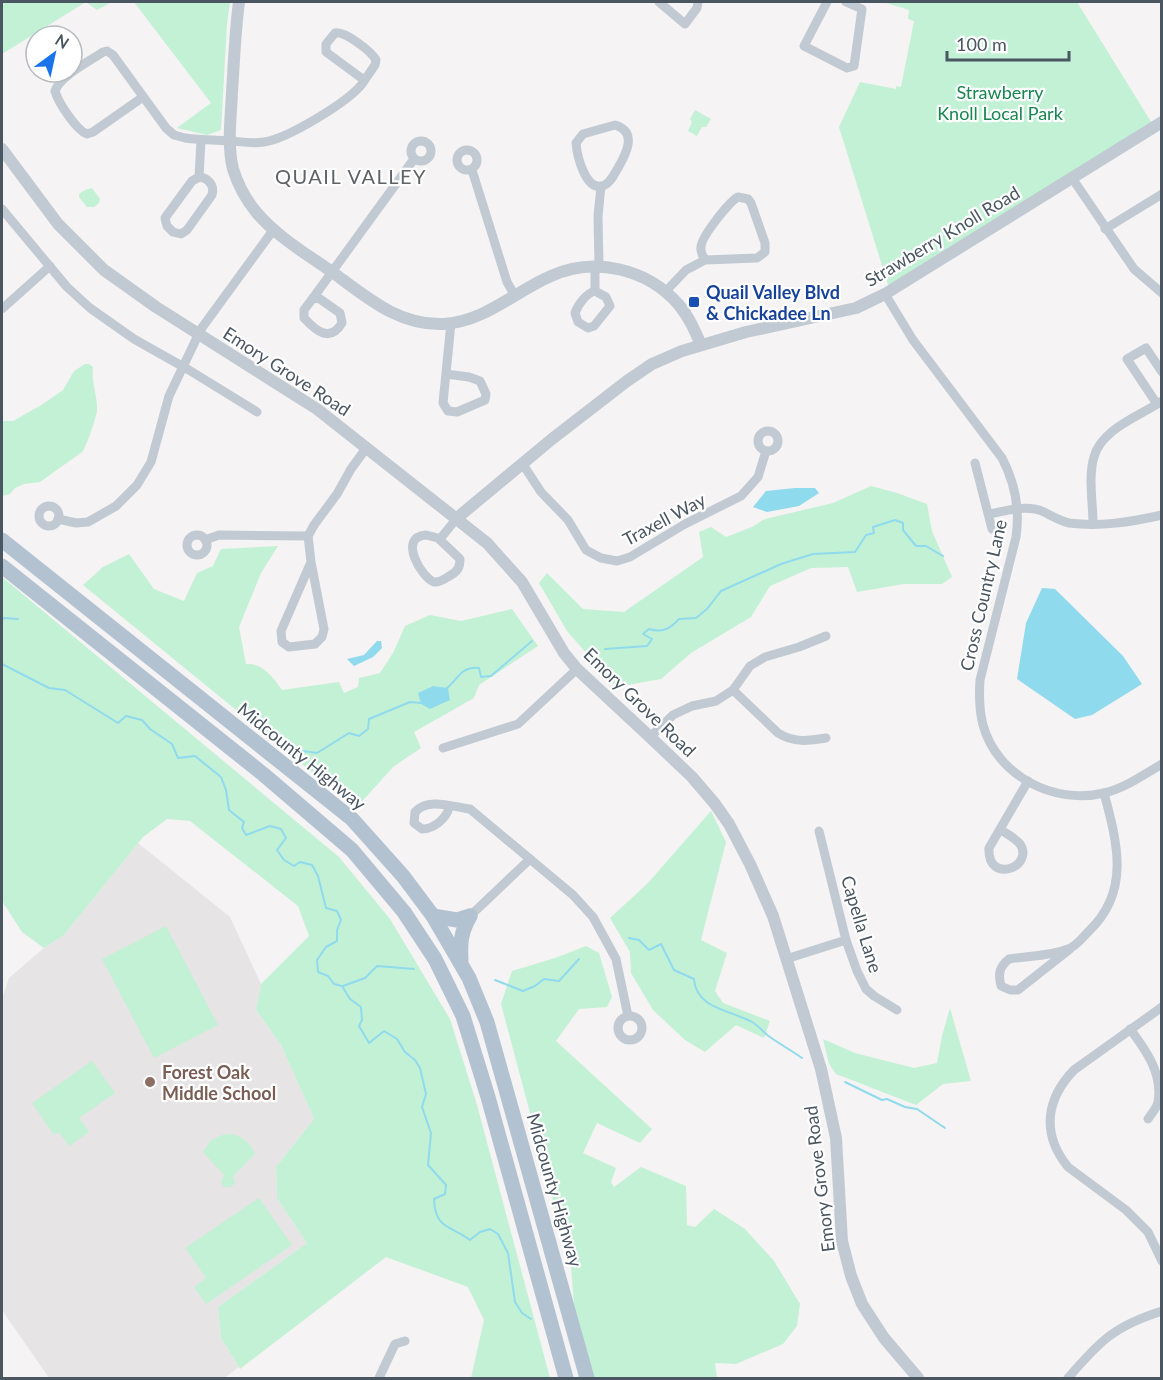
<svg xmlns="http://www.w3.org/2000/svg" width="1163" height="1380" font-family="Lato,sans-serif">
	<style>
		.education { fill: #e6e4e5 }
		.green { fill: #c3f1d5 }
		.water { fill: #90daee }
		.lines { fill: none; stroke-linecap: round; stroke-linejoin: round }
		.stream { stroke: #90daee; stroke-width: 2 }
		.minor { stroke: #c1cad2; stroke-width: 9 }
		.tertiary { stroke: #c1cad2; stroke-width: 12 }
		.primary { stroke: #b3c2d1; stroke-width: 15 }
		.transit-dot { fill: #1a4fb4; stroke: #fff; stroke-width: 2 }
		.education-dot { fill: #8d6e63; stroke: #fff; stroke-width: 2 }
		.labels { text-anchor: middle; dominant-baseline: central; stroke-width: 4.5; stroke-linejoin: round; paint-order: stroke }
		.park-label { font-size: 18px; fill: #17864f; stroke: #fff }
		.street-label { font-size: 18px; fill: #4a5661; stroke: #fff }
		.transit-label { font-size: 18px; font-weight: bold; fill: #164399; stroke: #fff; text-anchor: start }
		.education-label { font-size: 18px; font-weight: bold; fill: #785e54; stroke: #fff; text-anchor: start }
		.neighbourhood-label { font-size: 20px; letter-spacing: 1.5px; fill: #5f6368; stroke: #fff }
	</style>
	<rect width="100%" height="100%" fill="#f5f3f3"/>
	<polygon class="education" points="138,843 230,917 261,984 256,1010 281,1045 314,1119 276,1167 277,1198 307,1243 218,1307 221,1338 239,1367 224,1378 49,1378 2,1310 2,999 9,978 44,948 64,935"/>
	<g class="green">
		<polygon points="2,2 112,2 97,10 86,2 2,54"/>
		<polygon points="134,2 230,2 227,24 221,130 207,135 177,128 211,103"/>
		<polygon points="883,2 1077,2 1153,125 889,288 839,127 860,82 896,89 896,86 901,87 914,21 908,19 909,10"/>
		<polygon points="695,110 711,119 706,127 702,127 697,136 688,131 692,122 690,119"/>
		<polygon points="92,188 100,199 99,203 94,207 87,207 79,197 79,194 85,190"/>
		<path d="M85 364H89L93 367C91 383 98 397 97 411 96 418 86 448 82 452L40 482 24 484 15 488 10 494 2 496V421H13L43 404 63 390 74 371Z"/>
		<polygon points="871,486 897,493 927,504 932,531 952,577 942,584 904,584 857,592 848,567 811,568 770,586 751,617 691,653 661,679 616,687 567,631 539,583 547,573 583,609 624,612 703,557 699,532 711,527 726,537 752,527 765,519 833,503"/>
		<path d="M278 546 261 573 239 627 246 664C263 663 273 677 282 690L339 682 344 693 358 687 359 678 380 673 393 653 405 626 430 615 461 621 512 609 538 646 479 685 474 698 414 732 421 748 393 767 356 808 83 585 103 567 129 554 154 589 184 601 197 573 213 566 221 549Z"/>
		<polygon points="2,577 339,857 390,919 450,1019 477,1105 550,1378 471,1378 484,1320 468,1287 386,1257 240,1369 239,1367 221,1338 218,1307 307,1243 277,1198 276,1167 314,1119 281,1045 256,1010 261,984 309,936 298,906 190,821 167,819 143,837 64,935 44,948 22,932 2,901"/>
		<polygon points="711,811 726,842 701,940 727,953 715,991 723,1003 770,1021 764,1038 736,1025 705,1052 685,1040 653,1010 631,973 630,952 610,918 648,883"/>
		<polygon points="166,926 218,1025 154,1058 102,959"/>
		<polygon points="586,946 599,953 612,997 607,1007 579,1009 556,1041 652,1129 640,1143 597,1123 583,1153 616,1168 611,1182 614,1187 641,1167 686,1186 687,1225 695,1227 714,1209 745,1229 774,1261 800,1304 797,1326 783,1344 736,1364 715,1363 717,1378 587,1378 577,1341 571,1267 501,1004 512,971 555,958"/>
		<polygon points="950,1008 971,1081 943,1084 916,1105 836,1074 829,1064 823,1039 855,1053 914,1068 937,1063 942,1036"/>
		<polygon points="92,1061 115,1093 79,1118 89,1132 69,1146 59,1132 54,1135 32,1103"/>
		<path d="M225 1134C240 1134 249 1140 255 1154L233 1176 235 1183 231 1187H224L221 1182 224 1175 203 1152 211 1140Z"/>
		<polygon points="259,1198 292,1245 206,1304 194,1287 206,1278 185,1248"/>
	</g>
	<g class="water">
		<polygon points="795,488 815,488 819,493 799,506 767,512 753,507 766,491"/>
		<polygon points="1042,588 1055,589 1123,656 1142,684 1092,715 1075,719 1017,679 1026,623"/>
		<polygon points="377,641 381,641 382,648 373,657 354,666 347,659 364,655"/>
		<polygon points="433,686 448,688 450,700 430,709 421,704 418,693"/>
	</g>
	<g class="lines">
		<g class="stream">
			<polyline points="2,620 4,618 18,619"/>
			<path d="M605 649 647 646 652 639 643 634 649 629C662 633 670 629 679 619L696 618 707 609 721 591 781 564 813 554 855 552 866 535 874 533 873 527 895 520 903 523V530L916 546H926L943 556"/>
			<path d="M2 664 49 688 65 690 118 723 126 716 142 720 150 729 172 744 178 758 195 756 221 777 226 790 229 810 244 822 242 828 246 835 270 826 281 829 286 838 277 850 284 860 294 866 300 862 312 865 318 876 326 908 337 911 341 920 337 930V941L326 947 317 960 318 972 328 976 334 984 342 986 350 999 361 1007 362 1020 359 1026 369 1043 384 1031 397 1039 405 1052 415 1060 420 1068 426 1094 422 1107 431 1133 428 1165 446 1185 445 1194 434 1199C435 1229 450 1225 470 1240L480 1232 490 1229 498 1234 508 1253 515 1302 522 1313 531 1319"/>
			<path d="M447 688C458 679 461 666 479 668L481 677 491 676 532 641"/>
			<polyline points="295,750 317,753 349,733 359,736 368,729 369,719 410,702 421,703"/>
			<path d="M629 938 639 940 649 950 661 944 674 970 694 979C696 1009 731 1010 752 1022 759 1026 764 1033 770 1037 780 1044 792 1051 802 1058"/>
			<polyline points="495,980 523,991 535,986 544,979 559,981 579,959"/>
			<polyline points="343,986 365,978 377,966 414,969"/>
			<polyline points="845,1082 882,1100 887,1099 905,1107 917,1109 945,1128"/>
		</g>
		<g class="minor">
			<polyline points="659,2 685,24 697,8 698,2"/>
			<polyline points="827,2 804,46 847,68 854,66 862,9 846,2"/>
			<path d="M143 97 93 132 87 134C76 130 58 102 55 91 60 76 90 61 103 52L107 51 113 55 166 128 174 135 185 138C201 140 216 140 232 141 242 142 253 144 264 142 287 139 348 102 362 84L375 65 376 60C371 51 345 31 335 33L326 44V52L364 80"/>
			<path d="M615 125C638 132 626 154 618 168 614 174 611 183 603 186 585 191 577 155 576 143L583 134Z"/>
			<circle cx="421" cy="151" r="10"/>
			<circle cx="467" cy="160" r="10"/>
			<polyline points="472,170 507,282 515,296"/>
			<path d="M199 177C208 178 215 185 212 195L187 230 181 234 173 232 167 226 165 218 192 181 199 177 201 140"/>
			<polyline points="1072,178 1134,269 1162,293"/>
			<polyline points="2,209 67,287 90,308 134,339 189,370 257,412"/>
			<polyline points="1105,229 1162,194"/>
			<path d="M595 266V291L606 297 610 306 594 326 588 328 578 322 575 313C578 304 587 293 595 291"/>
			<polyline points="599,266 598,216 601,186"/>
			<path d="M665 292 686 270 705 260C703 256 700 252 701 247 701 237 729 202 738 197L748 199 751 203 765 243V252L757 258 705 260"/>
			<path d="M885 294 913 340 1002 458C1015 483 1020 510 1016 537L980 680C979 695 979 710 983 725 997 776 1054 805 1104 793 1125 788 1143 775 1162 764"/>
			<polyline points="313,298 414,159"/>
			<path d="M313 298 320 299 340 313 342 323C330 343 316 331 304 318V310Z"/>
			<polyline points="2,309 50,266"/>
			<polyline points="446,374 469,377 480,381 486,394 485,400 457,412 448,411 443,403 451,323"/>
			<polyline points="1157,404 1127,359 1146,348 1162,372"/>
			<circle cx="768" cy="441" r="10"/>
			<polyline points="522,463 541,492 568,520 586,550 601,558 617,561 630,557 685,524 741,496 758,477 766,451"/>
			<polyline points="975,463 992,529"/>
			<circle cx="49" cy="516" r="10"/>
			<path d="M989 514C1005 511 1027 504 1044 512 1052 516 1060 521 1069 523 1100 527 1131 522 1162 515"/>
			<polyline points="58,519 76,523 88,522 116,506 137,485 151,462 169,396 201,329 274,229"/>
			<path d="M1093 524C1093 503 1088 477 1094 457 1101 429 1140 416 1162 401"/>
			<circle cx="197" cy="545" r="10"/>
			<path d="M426 535 438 538 460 559C460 567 458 571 451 575 446 578 440 583 434 582 422 578 397 537 426 535Z"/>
			<polyline points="440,539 457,518"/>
			<polyline points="205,540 219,535 308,536"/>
			<polyline points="311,562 281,631 282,642 289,647 315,644 322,637 324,629 311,562 308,536 314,525 337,494 351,469 367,447"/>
			<path d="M733 690 778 733C794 743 808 741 826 738"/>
			<polyline points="650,737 673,715 692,706 716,701 733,690 750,666 765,657 799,647 826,636"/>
			<polyline points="443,748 518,724 577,669"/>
			<path d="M449 807C447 818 434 829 422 829L414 823 415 812C428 797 453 807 470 809L573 895 593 917 616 959 628 1016"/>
			<path d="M1001 830C1007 834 1015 838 1020 844 1035 867 987 885 989 848L1028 781"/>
			<polyline points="819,831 846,940 857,971 866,989 874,996 897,1010"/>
			<polyline points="470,916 530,859"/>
			<path d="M1070 949 1018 990H1010L1001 986C998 974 999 967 1009 959 1028 956 1051 956 1068 949 1076 947 1083 937 1089 931 1131 891 1117 842 1104 793"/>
			<polyline points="786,959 846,940"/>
			<path d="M1162 1007 1074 1070C1046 1099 1041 1134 1068 1167L1126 1210 1148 1232 1162 1261"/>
			<circle cx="630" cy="1028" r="12"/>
			<path d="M1130 1029C1146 1050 1163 1074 1158 1102 1157 1108 1151 1114 1148 1119"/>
			<polyline points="379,1378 395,1344 405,1341"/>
			<path d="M1068 1378C1100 1341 1114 1326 1162 1311"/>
		</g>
		<g class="tertiary">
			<path d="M239 2C235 32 234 62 232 92 231 117 227 145 233 169 238 185 246 200 257 213 279 239 312 257 339 277 371 301 402 326 444 324 486 321 514 292 551 276 595 256 648 269 679 305 689 317 695 331 701 345"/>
			<polyline points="2,149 58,224 104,270 156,307 317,409 487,543 522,582 564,653 577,669 650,737 692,777 715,804 729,824 750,864 773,916 821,1069 836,1138 842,1241 851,1276 862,1304 884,1338 918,1378"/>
			<polyline points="457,518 552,439 627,381 652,364 682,351 746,332 856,308 885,294 1162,122"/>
		</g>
		<g class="primary">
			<polyline points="2,540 352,819 403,876 433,916 469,978 487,1022 587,1378"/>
			<polyline points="2,566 263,774 352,850 404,912 435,959 463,1016 488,1097 566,1378"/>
			<polyline points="433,916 457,920 470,916"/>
			<path d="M461 960C460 942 461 932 470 916"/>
		</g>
	</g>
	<rect class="transit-dot" x="688" y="296" width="12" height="12" rx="3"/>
	<circle class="education-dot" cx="150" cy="1082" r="6"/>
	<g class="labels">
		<g class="park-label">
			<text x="1000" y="92">Strawberry<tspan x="1000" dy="21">Knoll Local Park</tspan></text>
		</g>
		<g class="street-label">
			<text transform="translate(942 236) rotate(-31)">Strawberry Knoll Road</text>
			<text transform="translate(287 371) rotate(33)">Emory Grove Road</text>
			<text transform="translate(664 519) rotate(-28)">Traxell Way</text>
			<text transform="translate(983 595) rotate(-77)">Cross Country Lane</text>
			<text transform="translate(640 702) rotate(44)">Emory Grove Road</text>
			<text transform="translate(302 756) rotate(39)">Midcounty Highway</text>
			<text transform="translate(862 924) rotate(73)">Capella Lane</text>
			<text transform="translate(819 1179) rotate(-97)">Emory Grove Road</text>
			<text transform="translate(555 1190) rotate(74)">Midcounty Highway</text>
		</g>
		<g class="transit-label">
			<text x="706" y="292">Quail Valley Blvd<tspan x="706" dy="21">&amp; Chickadee Ln</tspan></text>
		</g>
		<g class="education-label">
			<text x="162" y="1072">Forest Oak<tspan x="162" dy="21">Middle School</tspan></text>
		</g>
		<g class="neighbourhood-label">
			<text x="351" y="176">QUAIL VALLEY</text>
		</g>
	</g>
	<rect width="1163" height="1380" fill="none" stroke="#4a5661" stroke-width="6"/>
	<g transform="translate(54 54) rotate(33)"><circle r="28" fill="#ffffff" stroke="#b7bbc0" stroke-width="1.5"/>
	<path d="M0-4.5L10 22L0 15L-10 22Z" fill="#1a73e8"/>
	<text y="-9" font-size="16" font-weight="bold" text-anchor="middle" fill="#4a5661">N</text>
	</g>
	<path d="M947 51v9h122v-9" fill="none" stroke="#4a5661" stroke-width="3"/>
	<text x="956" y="51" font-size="18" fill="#4a5661" stroke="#ffffff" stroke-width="4.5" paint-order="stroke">100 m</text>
</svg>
